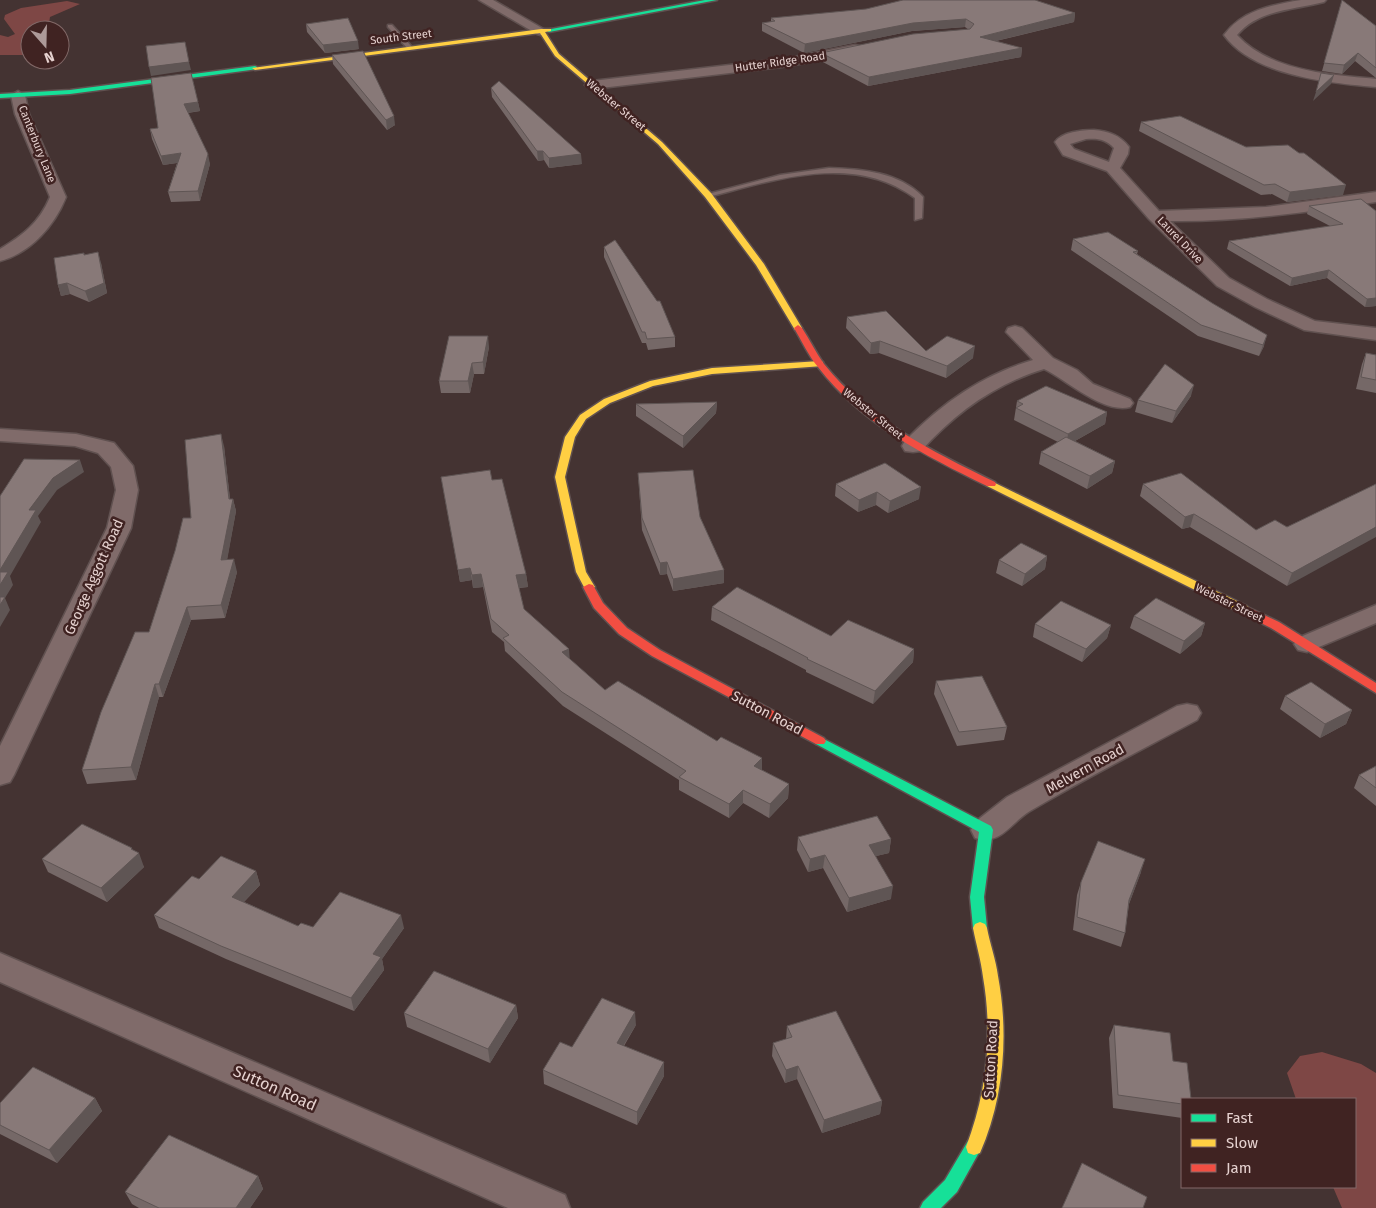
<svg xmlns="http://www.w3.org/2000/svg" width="1376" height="1208" font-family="'Fira Sans',sans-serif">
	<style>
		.green { fill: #7e4745 }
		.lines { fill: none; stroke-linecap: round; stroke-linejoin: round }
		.lane-casing { stroke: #605150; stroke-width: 3 }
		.street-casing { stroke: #605150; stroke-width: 3 }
		.fast-casing { stroke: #605150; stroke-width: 3 }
		.slow-casing { stroke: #605150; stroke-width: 3 }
		.jam-casing { stroke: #605150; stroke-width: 3 }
		.lane { fill: #806b6a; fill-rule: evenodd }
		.street { fill: #806b6a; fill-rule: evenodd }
		.fast { fill: #16e098; fill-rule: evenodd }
		.slow { fill: #ffcf43; fill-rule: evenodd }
		.jam { fill: #f24e42; fill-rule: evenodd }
		.wall { fill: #756867 }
		.shaded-wall { fill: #5f5554 }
		.building { fill: #887978; stroke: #5f5554 }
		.labels { text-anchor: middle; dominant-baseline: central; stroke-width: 5; stroke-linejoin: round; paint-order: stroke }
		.far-street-label { font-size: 11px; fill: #e6d2d0; stroke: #402322 }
		.street-label { font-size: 14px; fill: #e6d2d0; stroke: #402322 }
		.near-street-label { font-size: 16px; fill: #e6d2d0; stroke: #402322 }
	</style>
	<rect width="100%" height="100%" fill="#443332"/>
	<g class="green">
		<polygon points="67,1 80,4 50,17 48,30 30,30 30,55 0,55 0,35 8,37 15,34 4,19 5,15 21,8"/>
		<polygon points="1322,1052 1361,1064 1376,1073 1376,1208 1342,1208 1333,1187 1355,1187 1355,1099 1296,1099 1287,1073 1300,1056"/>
	</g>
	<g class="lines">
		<defs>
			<g id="lane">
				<polygon points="388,25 392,25 412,47 412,49 408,49 388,27"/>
				<path d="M829 168C862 169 899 172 923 197L922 218 915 220V198C853 152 775 180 708 197L704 195 780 175Z"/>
			</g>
			<g id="street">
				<polygon points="479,0 493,0 547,31 541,35 537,34"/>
				<path d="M1301 0H1326L1324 2C1294 10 1259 9 1237 35 1270 71 1330 75 1376 79V87C1329 83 1254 76 1224 35 1242 10 1272 5 1301 0Z"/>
				<polygon points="855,45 859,46 861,49 859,52 789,66 592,89 585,85 592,81 789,58"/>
				<path d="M18 91 25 95 29 114 66 197C55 225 31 253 0 261V249C23 235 39 223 50 197L15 114 11 95Z"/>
				<path d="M1094 130C1108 131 1120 135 1129 147L1128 154 1120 168 1159 211 1266 207 1376 192V202C1308 212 1239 222 1170 221L1229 278 1267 299 1315 321 1376 328V340L1304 330 1255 307 1217 286 1149 219 1107 171 1063 155 1055 142C1062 132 1082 130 1094 130ZM1086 139C1097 138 1106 139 1114 148L1109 162 1074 149 1070 144Z"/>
				<path d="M1015 326 1022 328 1053 358 1077 370 1093 384 1130 399 1133 403 1130 407C1103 414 1067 380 1044 369 995 384 956 412 921 451L913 452 905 451 902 446 905 441C942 403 982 375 1033 360L1006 332 1008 328Z"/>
				<polygon points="0,429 76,434 114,443 133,466 138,490 131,528 14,775 10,782 0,785 0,746 107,528 116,490 111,467 98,453 75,446 0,441"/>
				<polygon points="1376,605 1376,623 1307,652 1298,650 1294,644 1298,638"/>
				<path d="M1187 704 1197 706 1201 713 1197 720C1141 750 1084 779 1030 811 1010 823 1001 846 975 838L971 830 975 822 1007 797 1177 706Z"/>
				<polygon points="0,953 565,1195 570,1208 508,1208 0,982"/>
			</g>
			<g id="fast">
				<polygon points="705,0 717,0 549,32 546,30"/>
				<polygon points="255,66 257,67 257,69 70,94 0,98 0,94 70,90"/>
				<polygon points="820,737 991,826 993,830 984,897 987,928 985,932 980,934 975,932 973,928 970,897 979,832 816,744 814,741 816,738"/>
				<polygon points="974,1139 980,1141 982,1147 957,1192 941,1208 920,1208 923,1202 945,1180 968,1141"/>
			</g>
			<g id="slow">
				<polygon points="541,29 551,29 551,31 545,32 559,54 662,142 711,193 764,264 802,328 801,330 795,330 756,265 705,197 658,144 555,56 540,33 255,70 252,68"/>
				<polygon points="820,361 823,362 823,366 712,374 653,386 610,403 586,419 575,437 565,477 586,572 595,587 589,590 585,589 576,572 555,477 565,437 580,415 604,399 650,381 712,368"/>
				<polygon points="991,481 1247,606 1249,609 1247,612 1239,612 987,486 986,484 987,482"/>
				<path d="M980 922 985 924 987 928C990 944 996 960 998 976 1009 1035 1004 1098 980 1153L974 1155 968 1153 966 1147C987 1092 993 1035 983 977 981 960 976 944 973 928L975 924Z"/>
			</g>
			<g id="jam">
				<path d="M798 325 802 328C810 340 816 353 824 364 869 420 931 451 995 482L996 484 995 486H987C924 455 862 424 818 367 808 355 802 341 794 328Z"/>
				<polygon points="589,584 593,585 603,603 627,628 660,650 824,738 826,741 824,744 816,744 652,656 619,634 594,608 583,587"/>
				<polygon points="1243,605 1279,622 1376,683 1376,693 1271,628 1239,612 1237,609"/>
			</g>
		</defs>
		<use href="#lane" class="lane-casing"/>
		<use href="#street" class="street-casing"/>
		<use href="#fast" class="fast-casing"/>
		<use href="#slow" class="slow-casing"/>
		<use href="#jam" class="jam-casing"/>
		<use href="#lane" class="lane"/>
		<use href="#street" class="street"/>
		<use href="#fast" class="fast"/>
		<use href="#slow" class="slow"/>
		<use href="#jam" class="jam"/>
	</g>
	<g class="wall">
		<polygon points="1342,0 1376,26 1376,78 1355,61 1342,74 1322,71"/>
		<polygon points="1075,13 1074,22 996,41 1022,48 1021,57 868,86 821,61 821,53 969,30 965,27 912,31 804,53 762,31 762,23 771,22 771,18"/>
		<polygon points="306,24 359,49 325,53 307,32"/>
		<polygon points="332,55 395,125 387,130 333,64"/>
		<polygon points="191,73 200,111 188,113 210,164 200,201 171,202 168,192 177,163 163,165 152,139 150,129 158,128"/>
		<polygon points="491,88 582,164 549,168 544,160 538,161 492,97"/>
		<polygon points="1141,122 1343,195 1287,202 1272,194 1261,195 1139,131"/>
		<polygon points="1361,199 1376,306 1365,307 1327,278 1290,286 1227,249 1229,241 1330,226 1307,214 1309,206"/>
		<polygon points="1073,239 1138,251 1137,254 1212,303 1264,346 1259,356 1198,336 1071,250"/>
		<polygon points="604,247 675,337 675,347 648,350 646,343 642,343 604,257"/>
		<polygon points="84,255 101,263 107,293 89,302 70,294 61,296 58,285"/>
		<polygon points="847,317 926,351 973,358 946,378 879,353 870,354 846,328"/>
		<polygon points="489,347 484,374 474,374 470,393 441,393 439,381"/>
		<polygon points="1366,353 1376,355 1376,393 1356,389 1362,364"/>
		<polygon points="1191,396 1172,423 1135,412 1138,400"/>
		<polygon points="1017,401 1107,412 1105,424 1075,441 1115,461 1112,473 1087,489 1039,464 1041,452 1058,442 1014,420"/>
		<polygon points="717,402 716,413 683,448 636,416 636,404"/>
		<polygon points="224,446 230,499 233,499 236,511 227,559 237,572 225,618 191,620 163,697 159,697 136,780 87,784 82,770 149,632 175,551"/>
		<polygon points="638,473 700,517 724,570 724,583 673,591 667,574 660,575 642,530"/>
		<polygon points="441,477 492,480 526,574 528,587 519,588 524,609 570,659 605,690 789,784 788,798 769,818 743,803 729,818 679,790 679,780 563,706 505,651 504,642 492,632 483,587 473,588 472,580 460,582"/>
		<polygon points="836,484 919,499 888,513 876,505 858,512 835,496"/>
		<polygon points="1143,484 1256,530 1287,527 1376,484 1287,586 1190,527 1182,529 1140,496"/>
		<polygon points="1047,556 1045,569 1022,586 996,573 999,560"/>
		<polygon points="712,607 831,636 914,649 913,662 873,704 806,672 806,670 711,620"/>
		<polygon points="1134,616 1205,623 1201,636 1180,654 1130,628"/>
		<polygon points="1035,624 1111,625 1107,638 1082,662 1033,637"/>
		<polygon points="936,681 1007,727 1004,740 957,746 934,694"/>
		<polygon points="1285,696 1352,710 1346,724 1320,738 1280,709"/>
		<polygon points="1376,766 1376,806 1354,788 1359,775"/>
		<polygon points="798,837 891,839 889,853 876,856 891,899 847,912 823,868 808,872 797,850"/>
		<polygon points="133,850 144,867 107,902 48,872 42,859"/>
		<polygon points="256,871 260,885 244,902 298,926 313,927 404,928 382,959 384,970 354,1011 226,959 159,928 154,915 199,879"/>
		<polygon points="1141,872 1129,904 1125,933 1121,947 1073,930 1077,895 1081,882"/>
		<polygon points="516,1005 518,1018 490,1063 407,1027 404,1013"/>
		<polygon points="636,1025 624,1046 664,1076 637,1125 544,1084 543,1070 572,1047"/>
		<polygon points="1114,1025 1173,1061 1182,1099 1182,1118 1113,1108 1109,1038"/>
		<polygon points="787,1026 882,1101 880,1114 822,1133 797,1079 785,1083 772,1056 773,1043 786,1039"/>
		<polygon points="95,1098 102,1111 57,1163 0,1134 0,1103"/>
		<polygon points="258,1176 263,1189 250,1208 139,1208 132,1204 125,1192"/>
	</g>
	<g class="shaded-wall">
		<polygon points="1075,13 1074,22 979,45 980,37"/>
		<polygon points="966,19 965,27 912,31 804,53 805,44 913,23"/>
		<polygon points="358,41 359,49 325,53 323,45"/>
		<polygon points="1022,48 1021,57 868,86 869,77"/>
		<polygon points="1358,53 1355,61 1342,74 1344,65"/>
		<polygon points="189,62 191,70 151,76 149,67"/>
		<polygon points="1334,75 1331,84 1313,101 1316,92"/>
		<polygon points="198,102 200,111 186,113 184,104"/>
		<polygon points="394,116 395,125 387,130 386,120"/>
		<polygon points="537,151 543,151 544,160 538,161"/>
		<polygon points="181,153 183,162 163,165 161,156"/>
		<polygon points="208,154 210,164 200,201 198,191"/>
		<polygon points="581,154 582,164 549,168 549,158"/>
		<polygon points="1346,185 1343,195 1287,202 1290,192"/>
		<polygon points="98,252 101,263 107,293 89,302 85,291"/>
		<polygon points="1329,270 1327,278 1290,286 1292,278"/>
		<polygon points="67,283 70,294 61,296 58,285"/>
		<polygon points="1376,298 1376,306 1365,307 1367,299"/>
		<polygon points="1267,335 1264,346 1259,356 1263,345"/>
		<polygon points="488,336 489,347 484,374 483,362"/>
		<polygon points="880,341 879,353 870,354 871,343"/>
		<polygon points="975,346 973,358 946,378 947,366"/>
		<polygon points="472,363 474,374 470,393 468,381"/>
		<polygon points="1194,385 1191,396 1172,423 1176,411"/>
		<polygon points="717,402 716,413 683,448 683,436"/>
		<polygon points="1107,412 1105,424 1066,446 1068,434"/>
		<polygon points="221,434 224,446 231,508 233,499 236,511 225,572 221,560 229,499"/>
		<polygon points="80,460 84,472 57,490 38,516 41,522 10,576 13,585 5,598 10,610 0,627 0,570 29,510 53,478"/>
		<polygon points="1115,461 1112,473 1087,489 1090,476"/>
		<polygon points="921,487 919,499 888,513 890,501"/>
		<polygon points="877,492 876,505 858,512 859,500"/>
		<polygon points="1194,514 1190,527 1182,529 1185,517"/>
		<polygon points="1376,527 1376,537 1287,586 1292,573"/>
		<polygon points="1047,556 1045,569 1022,586 1025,574"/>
		<polygon points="234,559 237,572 225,618 221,605"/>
		<polygon points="667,562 667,574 660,575 660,563"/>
		<polygon points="470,568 472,580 460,582 458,570"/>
		<polygon points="724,570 724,583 673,591 673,579"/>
		<polygon points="481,574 483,587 473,588 472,575"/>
		<polygon points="526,574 528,587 517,588 516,575"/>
		<polygon points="187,607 191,620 163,697 159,684"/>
		<polygon points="1205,623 1201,636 1180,654 1184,641"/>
		<polygon points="1111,625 1107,638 1082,662 1086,649"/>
		<polygon points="569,649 570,662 562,652"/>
		<polygon points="914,649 913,662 873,704 875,691"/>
		<polygon points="155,684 159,697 136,780 131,767"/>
		<polygon points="1352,710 1346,724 1320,738 1325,724"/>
		<polygon points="762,758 762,772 754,766"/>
		<polygon points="789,784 788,798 769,818 770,804"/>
		<polygon points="743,790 743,803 729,818 729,804"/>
		<polygon points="891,839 889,853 868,858 869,845"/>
		<polygon points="132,848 135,857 139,853 144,867 107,902 101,888"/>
		<polygon points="825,855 823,868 808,872 810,859"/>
		<polygon points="1145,859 1141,872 1125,914 1129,900"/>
		<polygon points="256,871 260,885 236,910 232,897"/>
		<polygon points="893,886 891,899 847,912 849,898"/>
		<polygon points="401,915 404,928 382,959 384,970 354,1011 351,998 373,954"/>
		<polygon points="516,1005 518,1018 490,1063 488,1049"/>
		<polygon points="635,1012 636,1025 617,1056 617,1043"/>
		<polygon points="664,1062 664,1076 637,1125 637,1112"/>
		<polygon points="798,1066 797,1079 785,1083 786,1070"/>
		<polygon points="95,1098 102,1111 57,1163 49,1150"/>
		<polygon points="882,1101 880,1114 822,1133 824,1120"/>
		<polygon points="258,1176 263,1189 250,1208 236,1208"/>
	</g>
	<g class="building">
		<polygon points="903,0 1035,0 1075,13 980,37 1022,48 869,77 821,53 913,34 970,29 974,24 966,19 913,23 805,44 762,23 775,21 771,18 866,9"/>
		<polygon points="1342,0 1376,26 1376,68 1358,53 1344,65 1324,63"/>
		<polygon points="348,18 358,41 323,45 306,24"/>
		<polygon points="185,42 189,62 149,67 146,46"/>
		<polygon points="363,51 394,116 386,120 332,55"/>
		<polygon points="191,73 198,102 184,104 208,154 198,191 168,192 181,153 161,156 150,129 158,128 151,78"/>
		<polygon points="1321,73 1334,75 1316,92"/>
		<polygon points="499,81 581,154 549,158 543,151 537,151 491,88"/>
		<polygon points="1180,116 1246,147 1288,145 1299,153 1304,153 1346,185 1290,192 1275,184 1264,185 1141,122"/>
		<polygon points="1361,199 1376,211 1376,298 1367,299 1329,270 1292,278 1229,241 1343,224 1309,206"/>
		<polygon points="1108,232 1138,251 1133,252 1212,303 1267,335 1263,345 1201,325 1073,239"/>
		<polygon points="615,240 657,301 660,301 675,337 647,339 645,332 642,332 604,247"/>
		<polygon points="98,252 104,283 85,291 67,283 58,285 54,258 84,253 84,255"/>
		<polygon points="886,311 926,351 947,336 975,346 947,366 880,341 871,343 847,317"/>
		<polygon points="449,336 488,336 483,362 472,363 468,381 439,381"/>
		<polygon points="1366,353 1376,355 1376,380 1361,377"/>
		<polygon points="1165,364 1194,385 1176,411 1138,400"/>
		<polygon points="1046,386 1107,412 1068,434 1016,408 1023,404 1017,401"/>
		<polygon points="717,402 683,436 636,404"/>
		<polygon points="221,434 229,499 233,499 221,560 234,559 221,605 187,607 159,684 155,684 131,767 82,770 101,712 135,632 149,632 175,551 183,518 191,518 185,440"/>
		<polygon points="1066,437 1115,461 1090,476 1041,452"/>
		<polygon points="24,459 80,460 53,478 29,510 36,510 0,570 0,496"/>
		<polygon points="885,463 921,487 890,501 877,492 859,500 836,484"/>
		<polygon points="490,470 492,480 502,479 526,574 516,575 524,609 569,649 562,652 605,690 618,681 717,741 721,737 762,758 754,766 789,784 770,804 743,790 729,804 679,777 686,771 562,692 503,638 509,635 491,619 481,574 472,575 470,568 458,570 441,477"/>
		<polygon points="693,470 700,517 724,570 673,579 667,562 660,563 642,518 638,473"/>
		<polygon points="1181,473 1256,530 1275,520 1287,527 1376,484 1376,527 1292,573 1194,514 1185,517 1143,484"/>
		<polygon points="1021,543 1047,556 1025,574 999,560"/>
		<polygon points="0,572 8,572 0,585"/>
		<polygon points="737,587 831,636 848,620 914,649 875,691 807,659 808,658 712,607"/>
		<polygon points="0,597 5,597 0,605"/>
		<polygon points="1156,598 1205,623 1184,641 1134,616"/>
		<polygon points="1061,601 1111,625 1086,649 1035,624"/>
		<polygon points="982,676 1007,727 959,732 936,681"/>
		<polygon points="1311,682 1352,710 1325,724 1285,696"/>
		<polygon points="1376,766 1376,788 1359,775"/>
		<polygon points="877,816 891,839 869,845 893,886 849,898 825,855 810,859 798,837"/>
		<polygon points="82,824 132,848 131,849 139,853 101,888 42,859"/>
		<polygon points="1098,841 1145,859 1129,900 1125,933 1077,917 1081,882"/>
		<polygon points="221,856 256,871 232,897 298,926 301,923 313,927 340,892 401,915 373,954 381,957 351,998 221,946 154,915 192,876 199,879"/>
		<polygon points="434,971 516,1005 488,1049 404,1013"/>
		<polygon points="602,998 635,1012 617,1043 664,1062 637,1112 543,1070 560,1042 572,1047"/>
		<polygon points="836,1011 882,1101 824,1120 798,1066 786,1070 773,1043 792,1037 787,1026"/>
		<polygon points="1114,1025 1170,1033 1173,1061 1187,1063 1191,1099 1182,1099 1182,1104 1118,1095"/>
		<polygon points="33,1067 95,1098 49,1150 0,1125 0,1103"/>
		<polygon points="169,1135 258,1176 236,1208 159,1208 125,1192"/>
		<polygon points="1082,1163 1147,1197 1143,1208 1062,1208"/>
	</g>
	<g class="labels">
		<g class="far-street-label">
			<text transform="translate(401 37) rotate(-7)">South Street</text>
			<text transform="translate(780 62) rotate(-8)">Hutter Ridge Road</text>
			<text transform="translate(616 105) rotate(40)">Webster Street</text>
			<text transform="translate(37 144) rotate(68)">Canterbury Lane</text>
			<text transform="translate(1180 240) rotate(46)">Laurel Drive</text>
			<text transform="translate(873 414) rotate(39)">Webster Street</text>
			<text transform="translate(1229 603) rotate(26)">Webster Street</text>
		</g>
		<g class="street-label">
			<text transform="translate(94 577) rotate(-66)">George Aggott Road</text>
			<text transform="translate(767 713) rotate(28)">Sutton Road</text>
			<text transform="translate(1085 769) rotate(-29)">Melvern Road</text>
			<text transform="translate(991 1059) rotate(-87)">Sutton Road</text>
		</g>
		<g class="near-street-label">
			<text transform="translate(275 1088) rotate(24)">Sutton Road</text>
		</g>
	</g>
	<rect x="1181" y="1098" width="175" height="90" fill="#402322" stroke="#826968"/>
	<rect x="1191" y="1114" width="25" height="8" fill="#16e098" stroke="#826968"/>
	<text x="1226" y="1123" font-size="15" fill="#e6d2d0">Fast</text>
	<rect x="1191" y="1139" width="25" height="8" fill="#ffcf43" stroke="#826968"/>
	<text x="1226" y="1148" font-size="15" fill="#e6d2d0">Slow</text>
	<rect x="1191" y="1164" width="25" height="8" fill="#f24e42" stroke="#826968"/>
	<text x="1226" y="1173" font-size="15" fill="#e6d2d0">Jam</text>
	<g transform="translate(45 45) rotate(160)"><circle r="24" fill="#402322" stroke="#826968"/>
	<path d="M0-4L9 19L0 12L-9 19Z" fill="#ad9a99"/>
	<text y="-8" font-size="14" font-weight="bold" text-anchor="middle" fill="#e6d2d0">N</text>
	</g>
</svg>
